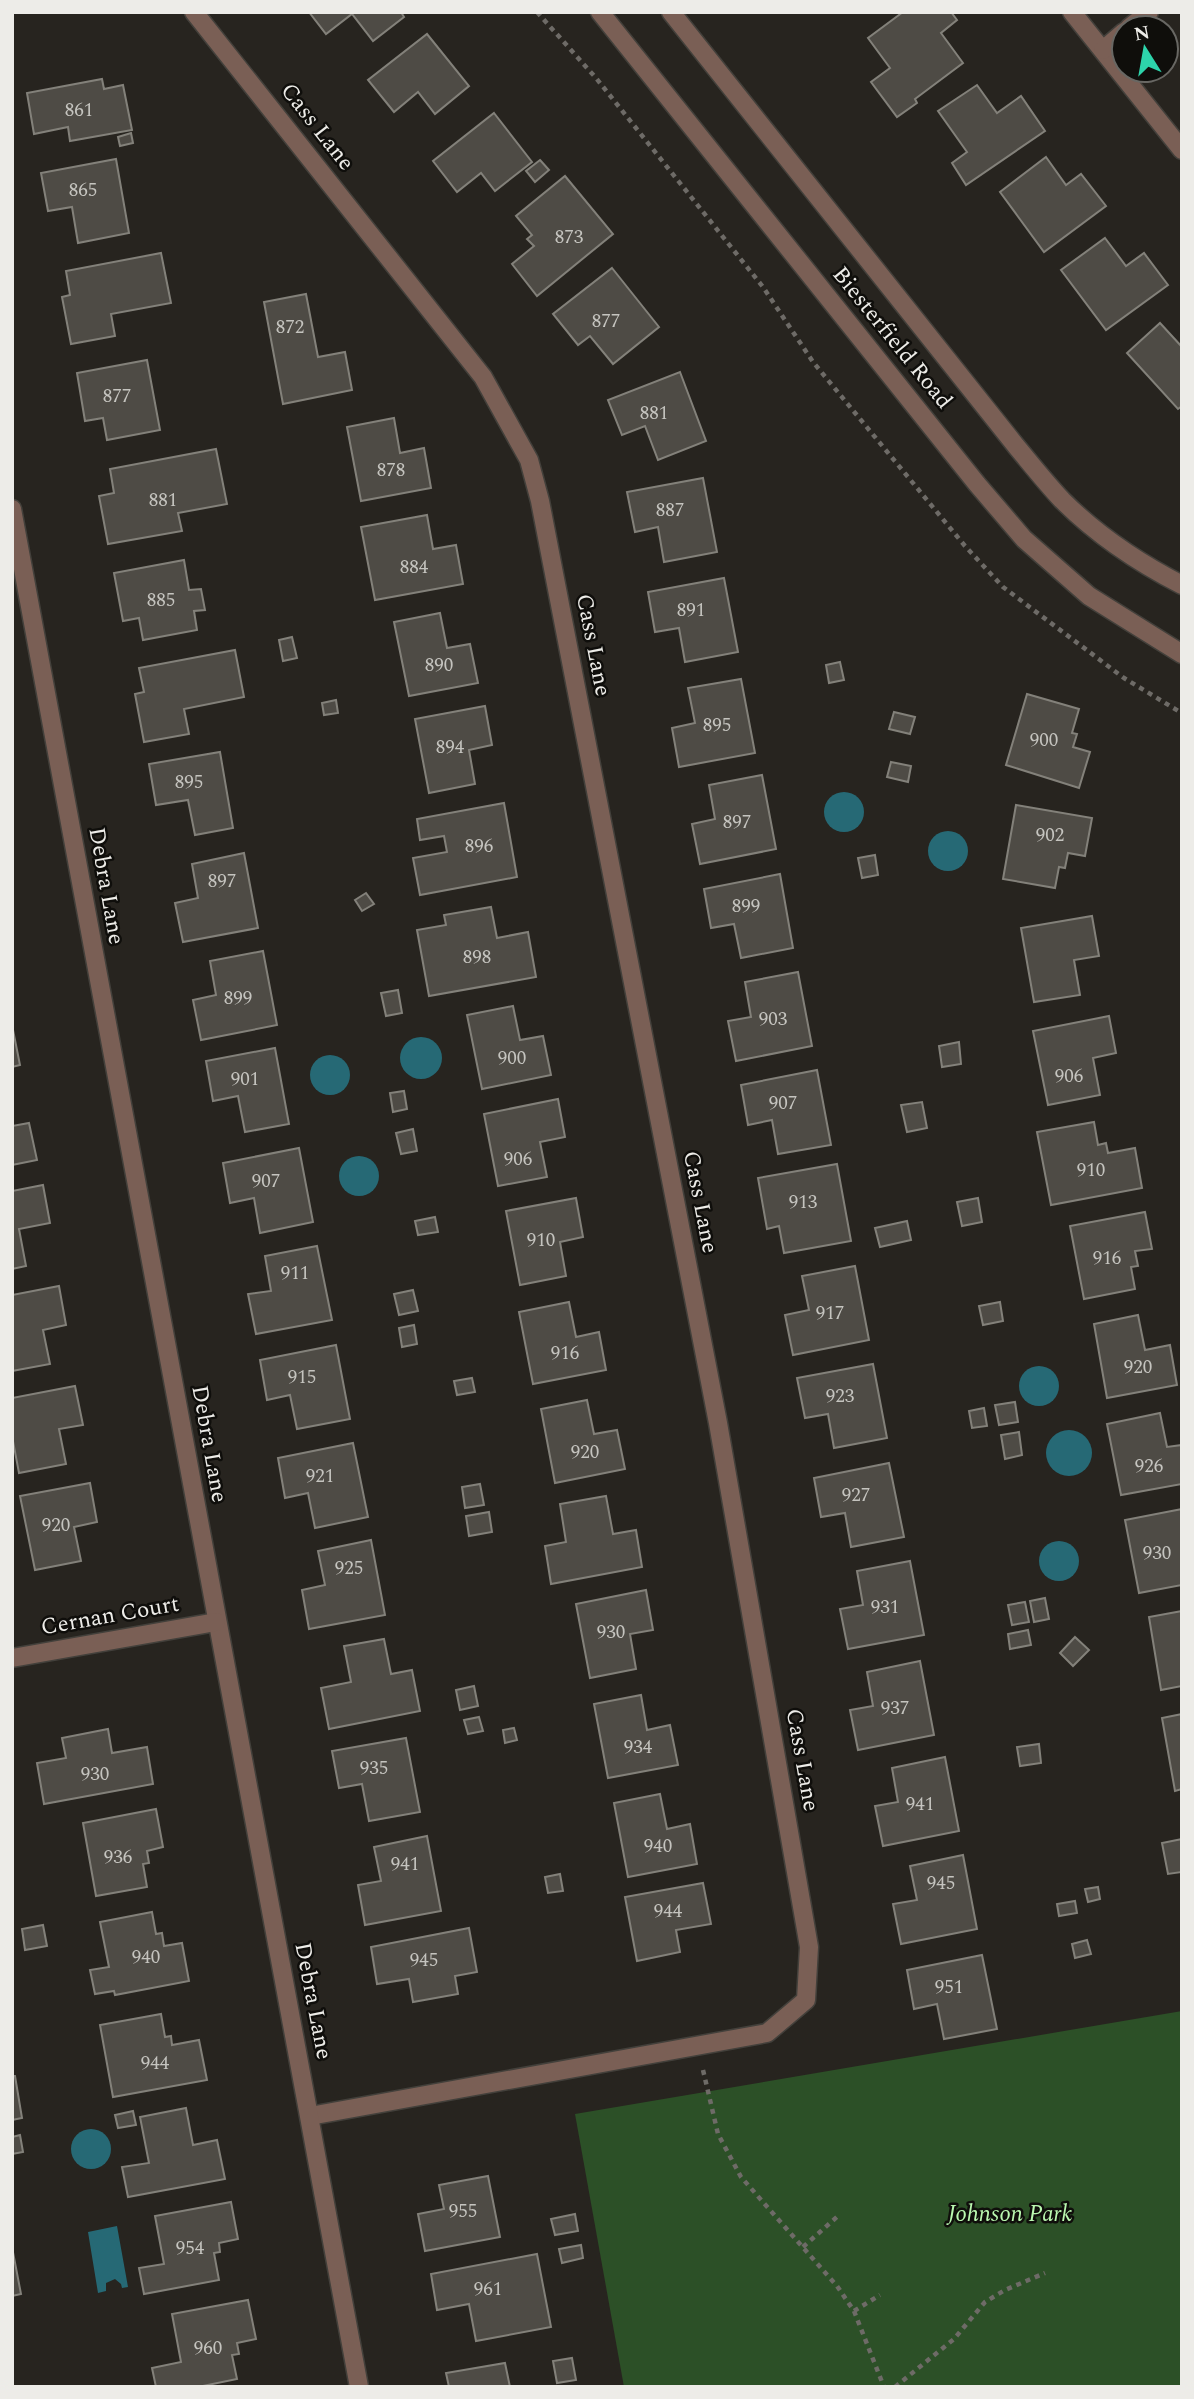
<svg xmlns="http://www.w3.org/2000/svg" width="1194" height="2399" font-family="Spectral,serif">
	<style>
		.green { fill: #2c5027 }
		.water { fill: #266975 }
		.building { fill: #4e4b45; stroke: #83817a; stroke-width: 2 }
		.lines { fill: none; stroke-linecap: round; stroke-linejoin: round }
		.minor-casing { stroke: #43403b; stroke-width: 21 }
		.tertiary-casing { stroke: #43403b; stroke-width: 21 }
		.path { stroke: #6e6b67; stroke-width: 4.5; stroke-dasharray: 5 5; stroke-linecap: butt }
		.minor { stroke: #7a5f55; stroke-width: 18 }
		.tertiary { stroke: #7a5f55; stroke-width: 18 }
		.labels { text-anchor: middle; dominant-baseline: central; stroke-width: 5; stroke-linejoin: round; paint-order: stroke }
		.number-label { font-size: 19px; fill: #c5c4bf }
		.street-label { font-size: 23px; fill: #edece8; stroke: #0f0e0b }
		.park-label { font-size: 23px; font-style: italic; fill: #baf8b0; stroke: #0f0e0b }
	</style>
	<rect width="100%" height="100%" fill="#27241f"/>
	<polygon class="green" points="1182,2011 1182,2387 624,2387 575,2114"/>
	<g class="water">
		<circle cx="844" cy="812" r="20"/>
		<circle cx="948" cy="851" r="20"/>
		<circle cx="421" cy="1058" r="21"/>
		<circle cx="330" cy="1075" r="20"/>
		<circle cx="359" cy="1176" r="20"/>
		<circle cx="1039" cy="1386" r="20"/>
		<circle cx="1069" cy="1453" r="23"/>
		<circle cx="1059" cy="1561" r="20"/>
		<circle cx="91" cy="2149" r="20"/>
		<polygon points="117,2226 128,2287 122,2288 121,2284 115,2279 106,2283 106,2291 98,2293 88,2232"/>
	</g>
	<g class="building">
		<polygon points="309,12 401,12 404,17 373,41 352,14 326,34"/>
		<polygon points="903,12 951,12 957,20 941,33 963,63 915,99 917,103 897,117 871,82 890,68 868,38"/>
		<polygon points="427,34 469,86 435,114 418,92 394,112 368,80"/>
		<polygon points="102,79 104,89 123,85 132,130 70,141 68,127 34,134 27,93"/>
		<polygon points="977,85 997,113 1021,96 1045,131 966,185 952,163 967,152 938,111"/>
		<polygon points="494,113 532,162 495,191 481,173 457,192 433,161"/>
		<polygon points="131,133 133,143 120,146 118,137"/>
		<polygon points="1046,157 1066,185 1081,174 1106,206 1044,252 1000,192"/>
		<polygon points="116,159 129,233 78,243 72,207 48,211 41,173"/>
		<polygon points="540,160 549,170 535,182 526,171"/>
		<polygon points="565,176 613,234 537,296 512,264 534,246 527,239 532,235 516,216"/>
		<polygon points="1105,238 1126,266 1144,253 1168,285 1106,330 1061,270"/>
		<polygon points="161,253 171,303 111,314 115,336 71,344 62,297 70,295 66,271"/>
		<polygon points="612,268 659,327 613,364 590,336 578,345 553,314"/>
		<polygon points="306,294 318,357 345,352 352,390 283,404 264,302"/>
		<polygon points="1160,323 1182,347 1182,406 1178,409 1127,353"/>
		<polygon points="147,360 160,430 107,440 103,418 85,421 77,373"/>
		<polygon points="680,372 706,441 658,460 645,426 622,435 608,400"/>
		<polygon points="394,418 400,453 424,448 431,488 361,501 347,427"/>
		<polygon points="216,449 227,504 178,513 182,531 108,544 99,496 114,493 110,469"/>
		<polygon points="703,478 717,552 664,562 658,527 635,532 627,492"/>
		<polygon points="427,515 433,549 456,545 463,584 375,600 361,527"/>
		<polygon points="184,560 189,590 201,589 205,610 194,611 197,630 143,640 139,618 123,621 114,573"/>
		<polygon points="724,578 738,652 685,662 679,628 655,632 648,592"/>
		<polygon points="440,613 447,648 470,644 478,683 409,696 394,622"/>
		<polygon points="292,637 297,658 283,661 279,640"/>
		<polygon points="235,650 244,697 184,709 189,734 144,742 135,694 144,692 139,668"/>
		<polygon points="840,662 844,680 829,683 826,665"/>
		<polygon points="741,679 755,753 679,767 672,728 695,723 688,688"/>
		<polygon points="1027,694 1079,709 1072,733 1077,734 1073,747 1090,752 1079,788 1006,765"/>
		<polygon points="336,700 338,713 324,715 322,703"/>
		<polygon points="485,706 492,745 469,750 475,784 429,793 415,719"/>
		<polygon points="894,712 915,717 910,734 889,729"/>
		<polygon points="220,752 233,828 195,835 188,800 156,805 149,764"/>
		<polygon points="891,762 911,766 908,782 887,777"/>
		<polygon points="762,775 776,849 700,864 692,824 715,819 709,785"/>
		<polygon points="504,803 517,877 420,895 413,858 447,852 444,836 420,840 417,819"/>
		<polygon points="1016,805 1092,818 1085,856 1068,853 1065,868 1059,867 1055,888 1003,879"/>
		<polygon points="244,853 258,928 183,942 175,903 198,898 192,864"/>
		<polygon points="875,855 878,875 862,878 858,858"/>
		<polygon points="780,874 793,948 741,958 734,924 711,928 704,889"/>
		<polygon points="366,893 374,904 362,911 355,900"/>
		<polygon points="491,907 497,938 528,932 536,977 429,996 417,930 446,925 444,915"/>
		<polygon points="1092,916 1099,956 1074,960 1080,995 1034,1002 1021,928"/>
		<polygon points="263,951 277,1025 201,1040 193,1000 216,995 210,961"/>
		<polygon points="798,972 812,1046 736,1061 728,1021 751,1017 745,982"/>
		<polygon points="398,990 402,1013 386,1016 381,993"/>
		<polygon points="513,1006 520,1040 543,1036 551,1075 482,1089 467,1015"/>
		<polygon points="1109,1016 1116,1053 1093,1058 1100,1095 1048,1105 1033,1031"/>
		<polygon points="12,1025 20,1065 12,1067"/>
		<polygon points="959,1042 961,1064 942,1067 939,1046"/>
		<polygon points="275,1048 289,1124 245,1132 238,1096 213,1101 206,1061"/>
		<polygon points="817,1070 831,1145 778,1154 772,1120 748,1125 741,1085"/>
		<polygon points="404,1091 407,1109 393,1112 390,1093"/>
		<polygon points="558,1099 565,1137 540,1142 547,1177 498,1186 484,1114"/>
		<polygon points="922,1102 927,1128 907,1132 901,1105"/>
		<polygon points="1094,1122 1098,1145 1106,1143 1108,1153 1135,1148 1142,1188 1051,1205 1037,1132"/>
		<polygon points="29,1123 37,1160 12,1165 12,1126"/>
		<polygon points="413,1129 417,1151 401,1154 396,1133"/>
		<polygon points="299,1148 313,1222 260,1233 254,1198 230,1203 223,1163"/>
		<polygon points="837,1164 851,1241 784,1253 779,1226 767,1229 758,1178"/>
		<polygon points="43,1185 50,1223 19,1229 26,1266 12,1269 12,1191"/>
		<polygon points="576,1198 583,1237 560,1242 566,1276 520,1285 506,1211"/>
		<polygon points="978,1198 982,1222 962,1226 957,1202"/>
		<polygon points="1145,1212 1152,1249 1135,1251 1138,1266 1131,1267 1135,1289 1084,1299 1070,1226"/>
		<polygon points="435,1217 438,1232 418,1235 415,1221"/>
		<polygon points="907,1221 911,1240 880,1247 875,1228"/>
		<polygon points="317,1246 332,1320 256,1334 248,1294 271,1291 265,1256"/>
		<polygon points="855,1266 869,1340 793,1355 785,1315 809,1310 802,1276"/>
		<polygon points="59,1286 66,1325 43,1330 50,1364 12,1371 12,1295"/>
		<polygon points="413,1290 418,1311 399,1315 394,1294"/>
		<polygon points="569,1302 576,1337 599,1332 606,1370 533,1384 519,1312"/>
		<polygon points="1000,1302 1003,1321 983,1325 979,1306"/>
		<polygon points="1138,1315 1145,1350 1170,1345 1177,1385 1107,1398 1094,1324"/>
		<polygon points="414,1325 417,1344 402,1347 399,1328"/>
		<polygon points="336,1345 350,1419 297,1429 290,1395 267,1400 260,1360"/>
		<polygon points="873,1364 887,1438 834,1448 828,1414 805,1418 797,1378"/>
		<polygon points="472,1378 475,1392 457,1395 454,1381"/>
		<polygon points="75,1386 83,1425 59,1429 66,1464 19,1473 12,1436 12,1398"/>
		<polygon points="587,1400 594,1434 617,1430 625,1469 555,1483 541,1409"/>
		<polygon points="1015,1402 1018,1422 999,1425 995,1405"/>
		<polygon points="984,1408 987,1426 972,1428 969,1411"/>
		<polygon points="1160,1413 1167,1447 1182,1445 1182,1484 1121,1495 1107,1424"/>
		<polygon points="1019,1432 1022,1455 1005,1459 1001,1435"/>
		<polygon points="353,1443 368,1517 315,1528 308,1493 285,1498 278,1458"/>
		<polygon points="889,1463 904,1537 851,1547 845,1513 821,1517 814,1478"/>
		<polygon points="90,1483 97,1522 74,1527 81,1561 35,1570 20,1496"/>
		<polygon points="480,1484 484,1505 465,1508 462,1487"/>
		<polygon points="606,1496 613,1534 636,1530 642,1567 551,1584 545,1546 566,1542 560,1504"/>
		<polygon points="1182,1509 1182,1585 1139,1593 1125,1520"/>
		<polygon points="489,1512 492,1532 469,1536 466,1516"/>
		<polygon points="371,1540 385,1615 309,1629 302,1590 325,1585 318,1551"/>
		<polygon points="910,1561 924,1635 848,1649 840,1609 863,1605 857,1571"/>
		<polygon points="646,1590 653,1630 630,1634 636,1669 590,1678 576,1604"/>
		<polygon points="1045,1598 1049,1619 1034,1622 1030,1601"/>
		<polygon points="1025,1602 1029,1622 1012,1625 1008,1605"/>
		<polygon points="1182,1611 1182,1686 1161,1690 1149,1617"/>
		<polygon points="1028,1630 1031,1645 1010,1649 1008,1634"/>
		<polygon points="1075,1637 1089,1650 1073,1666 1060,1653"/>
		<polygon points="384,1639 391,1674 412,1670 420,1711 329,1729 321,1688 351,1682 344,1646"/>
		<polygon points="920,1661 934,1735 858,1750 850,1710 873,1706 867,1672"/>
		<polygon points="474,1686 478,1706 460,1710 456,1690"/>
		<polygon points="641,1695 647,1730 670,1725 678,1765 608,1778 594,1704"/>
		<polygon points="1182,1714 1182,1789 1175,1791 1162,1718"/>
		<polygon points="479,1717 483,1731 468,1734 464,1720"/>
		<polygon points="514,1728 517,1740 505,1743 503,1730"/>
		<polygon points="108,1729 112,1753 147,1747 153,1784 44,1804 37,1763 66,1758 62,1738"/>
		<polygon points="406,1738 420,1812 369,1821 362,1784 339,1788 332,1751"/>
		<polygon points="1039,1744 1041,1763 1020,1766 1017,1747"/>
		<polygon points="945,1757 959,1831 883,1846 875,1806 898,1802 892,1768"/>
		<polygon points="660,1794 667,1829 690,1824 697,1864 628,1877 614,1803"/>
		<polygon points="156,1809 163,1847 147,1851 149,1863 143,1864 147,1887 96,1896 83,1823"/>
		<polygon points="427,1836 441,1911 365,1925 358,1885 381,1881 374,1847"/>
		<polygon points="1182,1839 1182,1872 1168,1874 1162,1843"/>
		<polygon points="963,1855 977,1929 901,1944 893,1904 917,1900 910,1866"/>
		<polygon points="560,1874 563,1891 548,1893 545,1877"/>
		<polygon points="703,1883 711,1924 676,1930 680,1952 637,1961 625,1897"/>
		<polygon points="1098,1887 1100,1899 1088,1902 1085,1889"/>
		<polygon points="1075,1901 1077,1913 1059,1916 1057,1904"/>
		<polygon points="152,1912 156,1934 162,1933 164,1946 182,1943 189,1981 115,1995 114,1991 95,1994 90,1970 109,1967 100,1922"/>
		<polygon points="43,1925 47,1946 25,1950 22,1929"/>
		<polygon points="469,1928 477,1972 455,1976 458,1994 413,2002 409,1979 377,1984 371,1947"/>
		<polygon points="1087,1940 1091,1954 1075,1958 1072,1944"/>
		<polygon points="982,1955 997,2029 944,2039 937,2004 914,2009 907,1970"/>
		<polygon points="161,2014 165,2037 171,2036 172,2045 199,2040 207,2080 113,2097 100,2025"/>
		<polygon points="12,2076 15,2076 22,2118 12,2120"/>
		<polygon points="186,2108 193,2145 217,2140 225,2179 128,2197 122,2167 149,2163 140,2117"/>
		<polygon points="133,2111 136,2125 118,2128 115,2115"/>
		<polygon points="20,2135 23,2152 12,2154 12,2137"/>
		<polygon points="488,2176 500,2237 425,2251 418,2214 444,2209 439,2185"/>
		<polygon points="231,2202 238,2239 219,2243 220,2252 214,2253 219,2280 144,2294 139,2268 164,2264 155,2216"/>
		<polygon points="575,2214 578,2231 555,2235 551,2219"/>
		<polygon points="581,2245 583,2258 562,2263 559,2249"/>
		<polygon points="12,2247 21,2294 12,2296"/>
		<polygon points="537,2254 551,2327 476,2341 469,2304 437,2310 431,2274"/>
		<polygon points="248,2300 256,2339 237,2343 239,2354 232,2355 237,2379 198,2387 156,2387 152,2368 181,2362 172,2314"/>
		<polygon points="572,2358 576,2380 557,2383 553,2361"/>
		<polygon points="505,2363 510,2387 449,2387 446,2373"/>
	</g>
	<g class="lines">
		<defs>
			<g id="minor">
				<polyline points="194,12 483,377 529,460 540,501 718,1423 809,1947 806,2000 767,2033 310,2116"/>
				<polyline points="1072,12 1182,150"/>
				<polyline points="1129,28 1149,12"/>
				<polyline points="1103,50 1124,32"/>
				<polyline points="12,509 359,2387"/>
				<polyline points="12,1658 216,1622"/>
			</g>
			<g id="tertiary">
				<polyline points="600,12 977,484 1024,539 1089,596 1182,654"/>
				<path d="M671 12 1016 446C1031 464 1046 483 1062 500 1096 534 1139 563 1182 585"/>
			</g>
		</defs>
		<use href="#minor" class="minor-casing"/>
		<use href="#tertiary" class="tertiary-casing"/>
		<g class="path">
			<polyline points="537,12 596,78 763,287 813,362 965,546 1003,587 1124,678 1180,712"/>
			<polyline points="703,2070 718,2134 741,2177 837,2286 854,2311 884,2387"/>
			<polyline points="803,2247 838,2216"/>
			<polyline points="854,2311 880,2295"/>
			<polyline points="895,2387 954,2339 985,2302 1005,2290 1045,2273"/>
		</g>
		<use href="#minor" class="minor"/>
		<use href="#tertiary" class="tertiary"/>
	</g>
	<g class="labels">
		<g class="number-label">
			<text x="79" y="110">861</text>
			<text x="83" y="190">865</text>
			<text x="569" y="237">873</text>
			<text x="606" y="321">877</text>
			<text x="290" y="327">872</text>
			<text x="117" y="396">877</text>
			<text x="654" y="413">881</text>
			<text x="391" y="470">878</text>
			<text x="163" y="500">881</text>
			<text x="670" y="510">887</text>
			<text x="414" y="567">884</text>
			<text x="161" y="600">885</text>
			<text x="691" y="610">891</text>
			<text x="439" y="665">890</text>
			<text x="717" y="725">895</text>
			<text x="1044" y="740">900</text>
			<text x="450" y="747">894</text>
			<text x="189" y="782">895</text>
			<text x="737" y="822">897</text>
			<text x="1050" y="835">902</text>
			<text x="479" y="846">896</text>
			<text x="222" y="881">897</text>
			<text x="746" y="906">899</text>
			<text x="477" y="957">898</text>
			<text x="238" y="998">899</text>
			<text x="773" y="1019">903</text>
			<text x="512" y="1058">900</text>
			<text x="1069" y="1076">906</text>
			<text x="245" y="1079">901</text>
			<text x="783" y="1103">907</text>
			<text x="518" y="1159">906</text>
			<text x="1091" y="1170">910</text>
			<text x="266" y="1181">907</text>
			<text x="803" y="1202">913</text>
			<text x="541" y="1240">910</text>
			<text x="1107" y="1258">916</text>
			<text x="295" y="1273">911</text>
			<text x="830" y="1313">917</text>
			<text x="565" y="1353">916</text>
			<text x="1138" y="1367">920</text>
			<text x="302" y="1377">915</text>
			<text x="840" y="1396">923</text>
			<text x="585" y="1452">920</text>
			<text x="1149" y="1466">926</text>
			<text x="320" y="1476">921</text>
			<text x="856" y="1495">927</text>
			<text x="56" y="1525">920</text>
			<text x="1157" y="1553">930</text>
			<text x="349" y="1568">925</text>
			<text x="885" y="1607">931</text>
			<text x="611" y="1632">930</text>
			<text x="895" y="1708">937</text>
			<text x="638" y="1747">934</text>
			<text x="374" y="1768">935</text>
			<text x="95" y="1774">930</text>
			<text x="920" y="1804">941</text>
			<text x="658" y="1846">940</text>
			<text x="118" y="1857">936</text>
			<text x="405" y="1864">941</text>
			<text x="941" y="1883">945</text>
			<text x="668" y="1911">944</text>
			<text x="146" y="1957">940</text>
			<text x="424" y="1960">945</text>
			<text x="949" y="1987">951</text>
			<text x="155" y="2063">944</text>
			<text x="463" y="2211">955</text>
			<text x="190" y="2248">954</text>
			<text x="488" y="2289">961</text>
			<text x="208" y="2348">960</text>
		</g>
		<g class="street-label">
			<text transform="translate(317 127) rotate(52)">Cass Lane</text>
			<text transform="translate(892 338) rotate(51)">Biesterfield Road</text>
			<text transform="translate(593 645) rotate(79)">Cass Lane</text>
			<text transform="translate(106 886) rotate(80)">Debra Lane</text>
			<text transform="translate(700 1202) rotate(79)">Cass Lane</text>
			<text transform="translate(209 1444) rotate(80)">Debra Lane</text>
			<text transform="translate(110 1616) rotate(-10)">Cernan Court</text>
			<text transform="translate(802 1760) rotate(80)">Cass Lane</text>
			<text transform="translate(313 2001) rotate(79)">Debra Lane</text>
		</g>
		<g class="park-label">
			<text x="1010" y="2214">Johnson Park</text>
		</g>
	</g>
	<rect width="1194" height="2399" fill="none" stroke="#edece8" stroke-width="28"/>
	<g transform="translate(1145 49) rotate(349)"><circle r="33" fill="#0f0e0b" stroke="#686763" stroke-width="2"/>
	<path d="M0-5L12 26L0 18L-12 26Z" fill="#2dd4ab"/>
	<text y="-10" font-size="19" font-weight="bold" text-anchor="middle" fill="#edece8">N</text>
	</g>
</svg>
